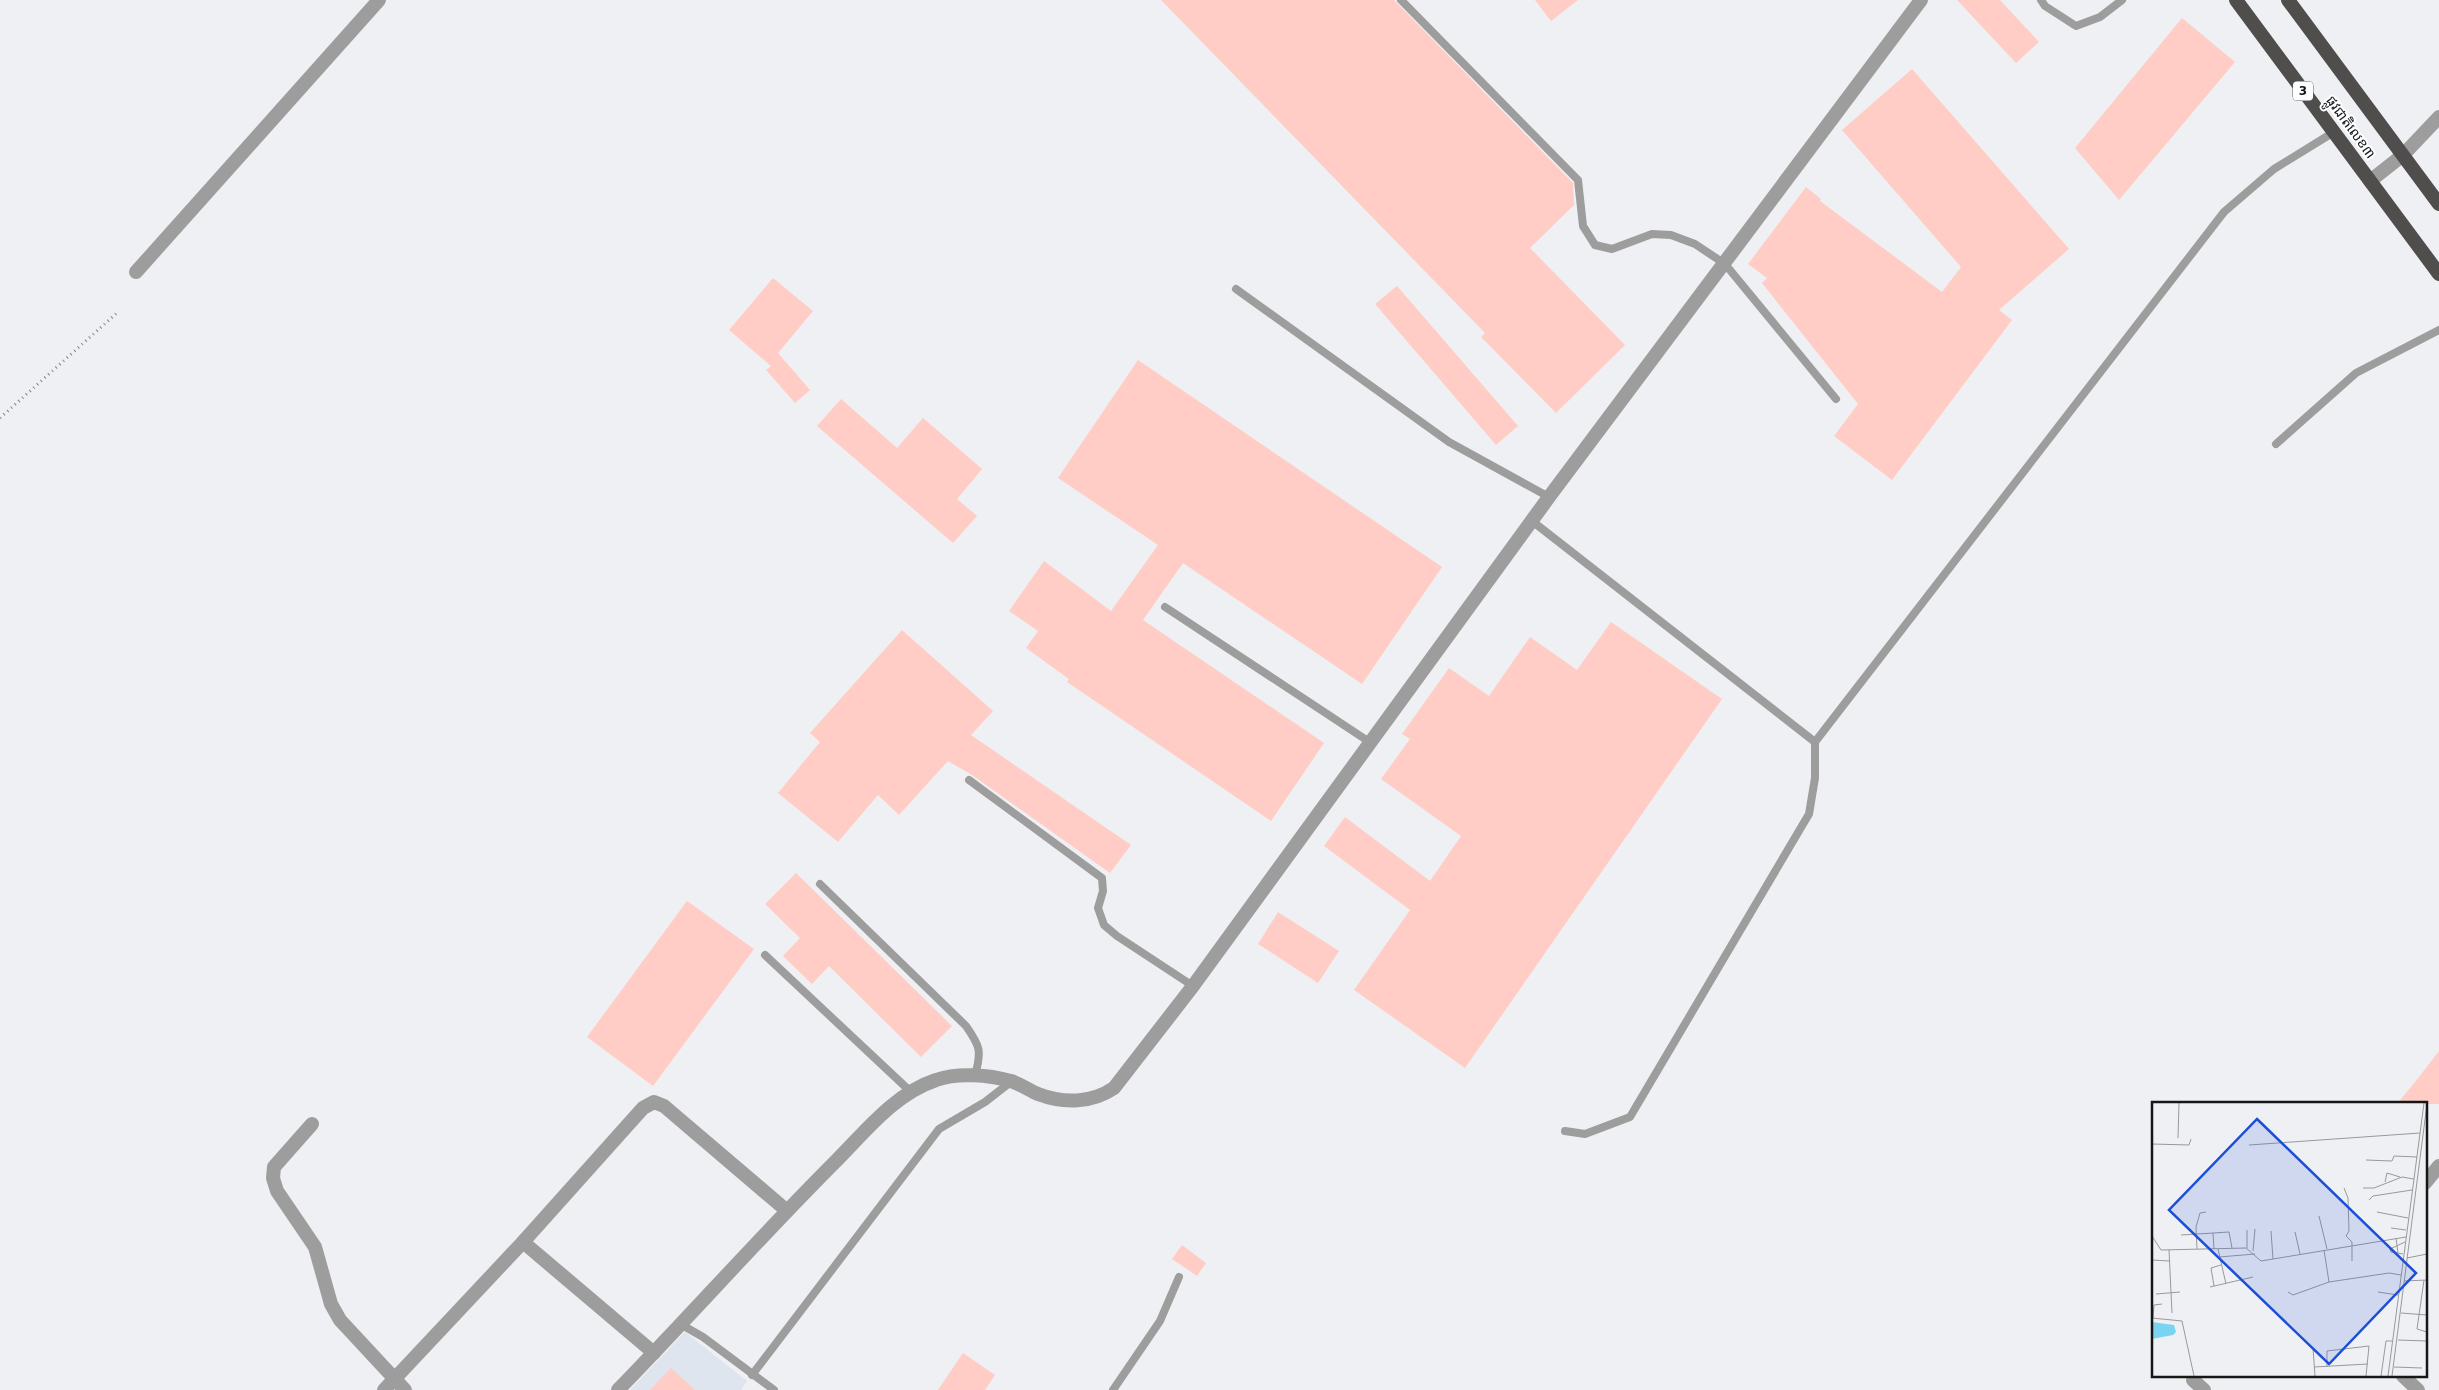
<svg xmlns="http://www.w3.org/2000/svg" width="2439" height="1390" font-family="'DejaVu Sans','Noto Sans Khmer',sans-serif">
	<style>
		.built { fill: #dfe5ee }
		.building { fill: #ffcdc5 }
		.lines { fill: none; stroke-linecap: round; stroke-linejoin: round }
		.path { stroke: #858688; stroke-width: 3; stroke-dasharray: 1 4; stroke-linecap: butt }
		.service { stroke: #9e9d9d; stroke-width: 8 }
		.minor { stroke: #9e9d9d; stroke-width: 14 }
		.tertiary { stroke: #9e9d9d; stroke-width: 14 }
		.trunk { stroke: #504d4d; stroke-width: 14 }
		.labels { text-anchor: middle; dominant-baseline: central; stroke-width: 4; stroke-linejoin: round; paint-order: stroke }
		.shield { fill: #fdfeff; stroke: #5b5c5d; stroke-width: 1 }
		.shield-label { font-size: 12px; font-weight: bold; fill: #161617 }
		.street-label { font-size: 14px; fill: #161617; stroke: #fdfeff }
		.inset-road { fill: none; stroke: #98999b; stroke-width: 1 }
		.view { fill: #1d4ed8; fill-opacity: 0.15; stroke: #1d4ed8; stroke-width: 2.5 }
		.inset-edge { fill: none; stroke: #161617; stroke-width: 2.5 }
	</style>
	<rect width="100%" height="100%" fill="#eff0f3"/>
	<polygon class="built" points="685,1332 747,1381 741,1390 630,1390"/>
	<g class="building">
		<polygon points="1161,0 1394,0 1573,183 1574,205 1530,248 1625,345 1556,413 1481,337 1485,333"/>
		<polygon points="1535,0 1578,0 1551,21"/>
		<polygon points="1957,0 2000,0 2039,42 2016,63"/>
		<polygon points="2182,18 2235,62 2119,200 2075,148"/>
		<polygon points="1912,69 2069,249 1999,310 2012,320 1892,480 1834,436 1858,404 1762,283 1767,278 1748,264 1806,187 1821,199 1820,201 1942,292 1961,267 1842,130"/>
		<polygon points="773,278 813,311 778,353 810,390 795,403 766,370 771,366 729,330"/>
		<polygon points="1397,286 1518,426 1496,445 1375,304"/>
		<polygon points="1138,360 1442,567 1362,684 1183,563 1143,620 1324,743 1271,821 1067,682 1069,679 1026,648 1038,631 1009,611 1044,561 1111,611 1158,545 1058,478"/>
		<polygon points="841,399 897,448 923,418 982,469 957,499 977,516 953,543 817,426"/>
		<polygon points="1611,622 1722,699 1465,1068 1354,990 1410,910 1324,846 1345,817 1430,881 1461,836 1381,779 1410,739 1402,734 1449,668 1489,696 1530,637 1577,670"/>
		<polygon points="902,630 993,711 971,735 1131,845 1110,873 972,775 948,761 899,815 878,795 838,842 778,793 820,742 810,733"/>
		<polygon points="796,873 952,1026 921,1057 829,966 812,984 783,956 800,938 765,904"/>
		<polygon points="687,901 754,949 653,1086 587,1037"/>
		<polygon points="1278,912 1339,951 1318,983 1258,944"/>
		<polygon points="2439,1051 2439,1104 2397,1104 2419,1077"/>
		<polygon points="1182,1245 1206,1263 1197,1276 1172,1259"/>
		<polygon points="963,1353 995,1375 985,1390 938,1390"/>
		<polygon points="671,1368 695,1390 650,1390"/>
	</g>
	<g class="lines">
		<polyline class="path" points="0,418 118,312"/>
		<g class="service">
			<polyline points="1401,0 1578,180 1583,226 1595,245 1612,249 1652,234 1671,235 1695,244 1725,264 1836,399"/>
			<polyline points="2041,0 2045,6 2076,26 2100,17 2122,0"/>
			<polyline points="1236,289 1449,442 1549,497"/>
			<polyline points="2276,444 2356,373 2439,330"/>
			<polyline points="1532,521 1815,742"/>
			<polyline points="1165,607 1371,743"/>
			<polyline points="969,780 1102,878 1103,891 1098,908 1104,925 1117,936 1193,986"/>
			<path d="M820 884 966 1026C980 1046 982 1051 975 1075"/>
			<polyline points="765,955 911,1092"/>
			<polyline points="1565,1131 1585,1134 1630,1117 1809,814 1815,778 1815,742 2224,212 2274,169 2334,132"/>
			<polyline points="682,1325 703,1337 774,1390"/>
			<polyline points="752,1375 939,1129 985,1102 1012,1081"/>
			<polyline points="1113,1390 1160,1321 1179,1277"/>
		</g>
		<g class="minor">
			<polyline points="136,272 379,0"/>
			<polyline points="312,1124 274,1167 273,1178 277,1191 315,1247 331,1304 340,1320 405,1390"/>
			<polyline points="2425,1183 2439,1166"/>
			<polyline points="523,1242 654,1353"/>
			<polyline points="2403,1376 2418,1390"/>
			<polyline points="2193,1380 2204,1390"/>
			<polyline points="384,1390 523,1242 643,1108 654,1102 664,1106 786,1210"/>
			<path d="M618 1390C691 1315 760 1237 834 1163 865 1132 894 1094 936 1080 958 1072 989 1075 1011 1081 1020 1084 1029 1090 1038 1094 1064 1104 1092 1103 1114 1088L1193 986 1549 497 1921 0"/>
		</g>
		<polyline class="tertiary" points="2370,181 2403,155 2439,117"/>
		<g class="trunk">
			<polyline points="2236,0 2439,274"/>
			<polyline points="2288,0 2439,204"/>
		</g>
	</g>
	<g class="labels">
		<rect class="shield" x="2293" y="81.5" width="20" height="19" rx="4"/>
		<g class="shield-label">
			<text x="2303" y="91">3</text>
		</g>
		<g class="street-label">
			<text transform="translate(2351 127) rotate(54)">ផ្លូវជាតិលេខ៣</text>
		</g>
	</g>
	<g transform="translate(2152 1102)">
		<rect width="275" height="275" fill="#eff0f3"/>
		<path d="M0 220 22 223 24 230 21 233 0 237Z" fill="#79d4f1"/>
		<path class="inset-road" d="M26 36 27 1M0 42 37 43 39 37M97 43 268 31M214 58 240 59 242 54 265 55M233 80 235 71 248 75M192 86 196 96 197 129 194 134 200 140V159M211 86H222L250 75 262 77M217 98 221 94 260 88M225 110 256 116M167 114 175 147M239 126 254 128M95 128V146M119 129 121 157M143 130 148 152M61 131 62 147M29 133 77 130 80 146M0 134 9 148 94 146 109 159 254 135M244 136 246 151M45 147 44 125 48 111 54 110M66 147 74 182M17 148 20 211M172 148 177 180M101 149 103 127M251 152 239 150 238 147 253 140M67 155 103 152M255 156 275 152M0 158 17 159M272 178 265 227 275 230M252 179 275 178M62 184 59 166 69 163M58 185 101 175M136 190 141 193 177 180 237 171 249 173M226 190 246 193M4 192 28 190M249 211 275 213M0 216 30 219 42 274M1 216 2 203 10 202M246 238 275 239M161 246 163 274M162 265 216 262M175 265V249L217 244 214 274M242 265 270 266M229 274 234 239H240M236 274 272 1M240 274 275 2"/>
		<path class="view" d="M105 17 264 171 177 262 17 108Z"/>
		<rect width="275" height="275" class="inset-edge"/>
	</g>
</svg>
